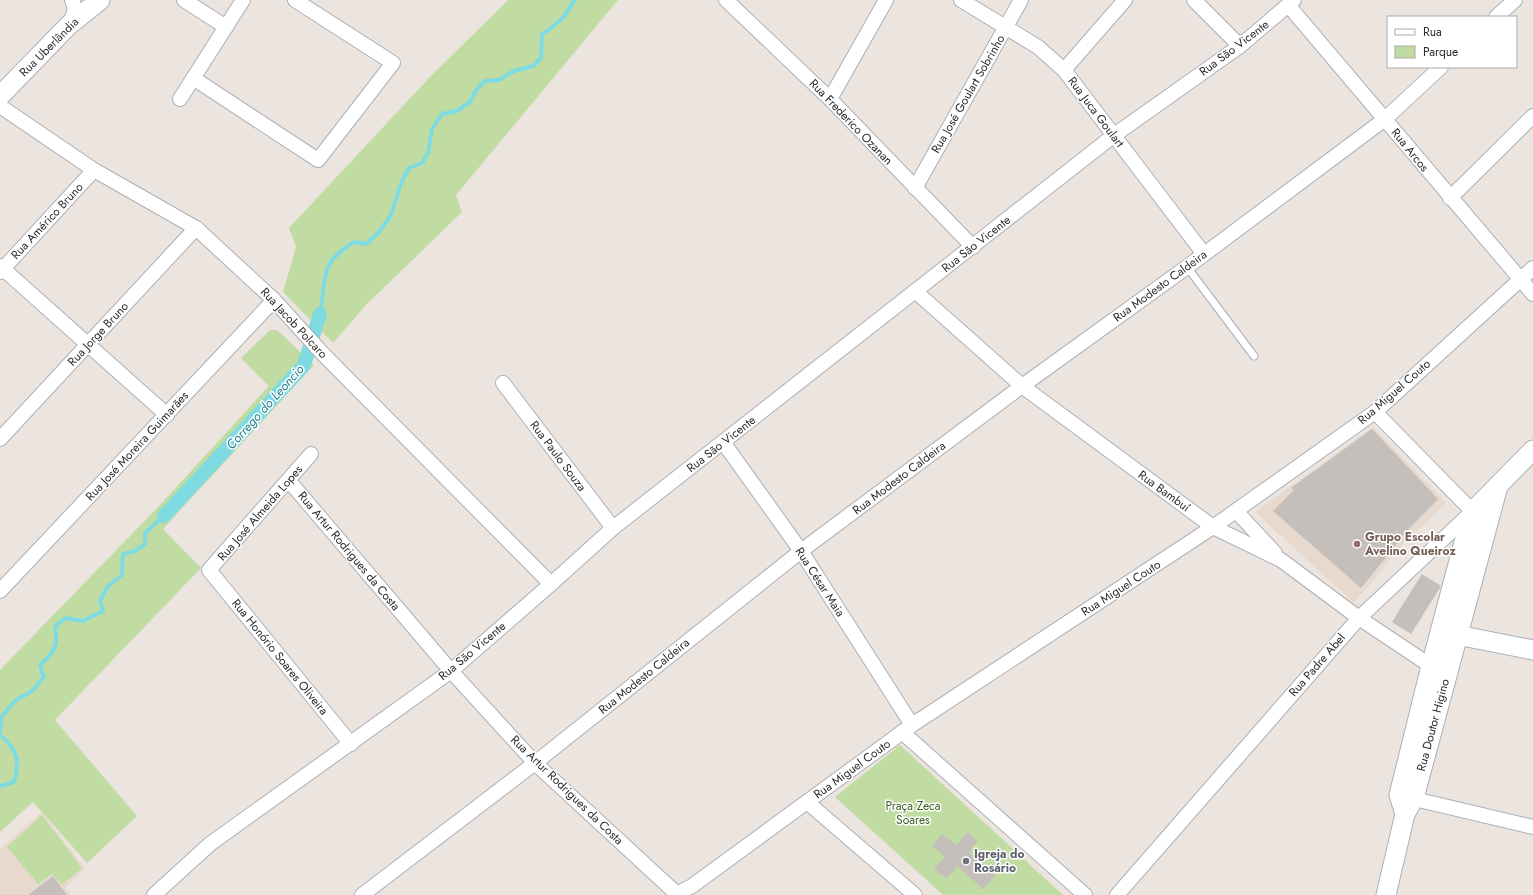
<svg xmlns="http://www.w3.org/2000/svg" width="1533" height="895" font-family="Jost,sans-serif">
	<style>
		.education { fill: #e7d9ce }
		.green { fill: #c1dca2 }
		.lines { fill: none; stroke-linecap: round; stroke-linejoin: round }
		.stream { stroke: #7edbe2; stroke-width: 4 }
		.canal { stroke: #7edbe2; stroke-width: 14 }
		.building { fill: #c4bfba }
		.lane-casing { stroke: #acb0b6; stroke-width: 9 }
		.street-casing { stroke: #acb0b6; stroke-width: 16 }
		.secondary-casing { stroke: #acb0b6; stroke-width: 21 }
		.lane { stroke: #fff; stroke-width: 7 }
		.street { stroke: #fff; stroke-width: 14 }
		.secondary { stroke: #fff; stroke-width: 19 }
		.education-dot { fill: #8d6e63; stroke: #fff; stroke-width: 1.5 }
		.worship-dot { fill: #6b7280; stroke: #fff; stroke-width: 1.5 }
		.labels { text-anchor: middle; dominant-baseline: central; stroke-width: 3; stroke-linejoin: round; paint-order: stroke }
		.street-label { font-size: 12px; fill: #2b2b2b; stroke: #fff }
		.education-label { font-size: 12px; font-weight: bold; fill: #785e54; stroke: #fff; text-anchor: start }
		.park-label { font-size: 12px; fill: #3c6123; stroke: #fff }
		.worship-label { font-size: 12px; font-weight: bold; fill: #5b616d; stroke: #fff; text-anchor: start }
		.water-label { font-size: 13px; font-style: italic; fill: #1d7e8e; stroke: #fff }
	</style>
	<rect width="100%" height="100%" fill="#ebe4df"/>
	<g class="education">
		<polygon points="1373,427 1446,503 1405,542 1354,603 1255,512"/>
		<polygon points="42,812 85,869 65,888 71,895 0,895 0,849"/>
	</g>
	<g class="green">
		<polygon points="508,0 618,0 456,195 462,212 366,305 333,343 283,292 296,247 289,228 428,79"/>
		<polygon points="270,330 277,330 314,365 163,529 201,568 55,720 137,816 87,863 33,802 0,832 0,670 159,506 269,386 241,358"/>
		<polygon points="900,745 1063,895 943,895 835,797"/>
		<polygon points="42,815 82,868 62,885 52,874 38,884 7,847"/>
	</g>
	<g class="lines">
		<g class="stream">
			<path d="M320 314C327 277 318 264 354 242L366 244 378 233 391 215 401 183 409 168 422 163 428 153 432 129 442 114 457 111 470 102 476 90 485 81 499 80 514 71 533 66 541 58 542 35 562 19 575 0"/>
			<path d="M0 731 2 716 16 700 32 691 44 677 40 665C47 659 55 651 56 642 58 627 48 630 66 618L83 621 103 611 100 601 108 586 122 575 123 554 135 551 145 544V533L164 516"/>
			<path d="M0 735C18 749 20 761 14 782L0 786"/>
		</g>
		<polyline class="canal" points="164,516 304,365 320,314"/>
	</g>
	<g class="building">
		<polygon points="1372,429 1438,499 1399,539 1400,540 1361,588 1273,511 1294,490 1291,488"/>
		<polygon points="1422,574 1441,586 1411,634 1392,622"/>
		<polygon points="968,832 977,841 969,852 996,875 983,889 958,867 946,878 934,869 945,857 932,846 942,834 956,845"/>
		<polygon points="53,876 67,895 28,895"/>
	</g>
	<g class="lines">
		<defs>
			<polyline id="lane" points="1187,267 1254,356"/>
			<g id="street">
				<polyline points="184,0 226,27"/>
				<polyline points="726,0 830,99 973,247"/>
				<polyline points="961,0 1038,47 1064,70 1204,254"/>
				<polyline points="1194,0 1240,46"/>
				<polyline points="1288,5 1533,294"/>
				<polyline points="1496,17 1515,0"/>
				<path d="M69 25C73 16 77 9 72 0"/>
				<polyline points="1064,70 1125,0"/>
				<polyline points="193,78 318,160 393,63 295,0"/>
				<polyline points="180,99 243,0"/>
				<polyline points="830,99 886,0"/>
				<polyline points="0,106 94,170 196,228 274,300 323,354 551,584"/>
				<polyline points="915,188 1021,0"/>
				<polyline points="1450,198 1533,116"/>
				<polyline points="0,266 167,415"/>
				<polyline points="0,272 94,170"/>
				<polyline points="915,291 1022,386 1213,527 1281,560 1359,618 1431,666 1437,659"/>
				<polyline points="503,383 613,528"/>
				<polyline points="1375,412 1478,517"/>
				<polyline points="0,439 196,228"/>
				<polyline points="723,442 801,551 912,725"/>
				<polyline points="311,454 209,570 351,744"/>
				<polyline points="289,481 451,671 535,763 678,895"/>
				<polyline points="1236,511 1275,553"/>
				<polyline points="0,591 274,300"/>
				<polyline points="902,732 1085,895"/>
				<polyline points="1406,797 1533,827"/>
				<polyline points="807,802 915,895"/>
				<polyline points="154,895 210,844 451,671 551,584 613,528 1113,136 1240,46 1294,0"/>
				<polyline points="362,895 535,763 801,551 1022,386 1187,267 1385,119 1441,67"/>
				<polyline points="675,895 692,886 912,725 1213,527 1375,412 1533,268"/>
				<polyline points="1117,895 1359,618 1472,512"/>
			</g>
			<g id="secondary">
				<polyline points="0,96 69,25 100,0"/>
				<polyline points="1457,635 1533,650"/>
				<polyline points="1405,814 1399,795 1431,666 1472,512 1533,450"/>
				<polyline points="1386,895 1405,814 1414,798 1498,486"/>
			</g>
		</defs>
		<use href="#lane" class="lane-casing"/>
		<use href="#street" class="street-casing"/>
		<use href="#secondary" class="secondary-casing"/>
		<use href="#lane" class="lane"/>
		<use href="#street" class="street"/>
		<use href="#secondary" class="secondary"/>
	</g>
	<circle class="education-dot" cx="1357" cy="544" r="4"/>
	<circle class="worship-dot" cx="966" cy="861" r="4"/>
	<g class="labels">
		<g class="street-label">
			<text transform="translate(49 47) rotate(-45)">Rua Uberlândia</text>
			<text transform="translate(1234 48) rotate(-37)">Rua São Vicente</text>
			<text transform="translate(968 94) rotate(-60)">Rua José Goulart Sobrinho</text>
			<text transform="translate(1096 112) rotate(53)">Rua Juca Goulart</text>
			<text transform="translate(851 122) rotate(46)">Rua Frederico Ozanan</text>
			<text transform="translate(1410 150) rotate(51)">Rua Arcos</text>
			<text transform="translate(47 221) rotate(-47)">Rua Américo Bruno</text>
			<text transform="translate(976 244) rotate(-38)">Rua São Vicente</text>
			<text transform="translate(1160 286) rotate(-36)">Rua Modesto Caldeira</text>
			<text transform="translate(294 323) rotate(47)">Rua Jacob Polcaro</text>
			<text transform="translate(98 334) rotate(-47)">Rua Jorge Bruno</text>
			<text transform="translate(1394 392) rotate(-41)">Rua Miguel Couto</text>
			<text transform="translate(721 444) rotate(-38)">Rua São Vicente</text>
			<text transform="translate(137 446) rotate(-47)">Rua José Moreira Guimarães</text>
			<text transform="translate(558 456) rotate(53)">Rua Paulo Souza</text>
			<text transform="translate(899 478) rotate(-37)">Rua Modesto Caldeira</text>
			<text transform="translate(1164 491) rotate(36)">Rua Bambuí</text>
			<text transform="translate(260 513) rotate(-49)">Rua José Almeida Lopes</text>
			<text transform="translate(349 551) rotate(50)">Rua Artur Rodrigues da Costa</text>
			<text transform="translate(820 582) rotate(57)">Rua César Maia</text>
			<text transform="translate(1121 588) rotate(-33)">Rua Miguel Couto</text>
			<text transform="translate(472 651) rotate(-40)">Rua São Vicente</text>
			<text transform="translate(280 657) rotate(51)">Rua Honório Soares Oliveira</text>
			<text transform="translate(1317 665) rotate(-49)">Rua Padre Abel</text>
			<text transform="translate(644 676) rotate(-39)">Rua Modesto Caldeira</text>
			<text transform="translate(1433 725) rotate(-75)">Rua Doutor Higino</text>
			<text transform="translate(852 769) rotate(-36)">Rua Miguel Couto</text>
			<text transform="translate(567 790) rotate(44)">Rua Artur Rodrigues da Costa</text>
		</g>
		<g class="education-label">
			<text x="1365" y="537">Grupo Escolar<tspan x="1365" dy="14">Avelino Queiroz</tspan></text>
		</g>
		<g class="park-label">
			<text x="913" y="806">Praça Zeca<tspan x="913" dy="14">Soares</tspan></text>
		</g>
		<g class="worship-label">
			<text x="974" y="854">Igreja do<tspan x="974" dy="14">Rosário</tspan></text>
		</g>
		<g class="water-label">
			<text transform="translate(265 407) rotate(-48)">Corrego do Leoncio</text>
		</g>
	</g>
	<rect x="1387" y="16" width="130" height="52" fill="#ffffff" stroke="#aaaaaa"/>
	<rect x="1395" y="29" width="20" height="6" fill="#ffffff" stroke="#aaaaaa"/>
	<text x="1423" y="36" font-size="12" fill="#2b2b2b">Rua</text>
	<rect x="1395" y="46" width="20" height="12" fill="#c1dca2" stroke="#aaaaaa"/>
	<text x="1423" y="56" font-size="12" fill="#2b2b2b">Parque</text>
</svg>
